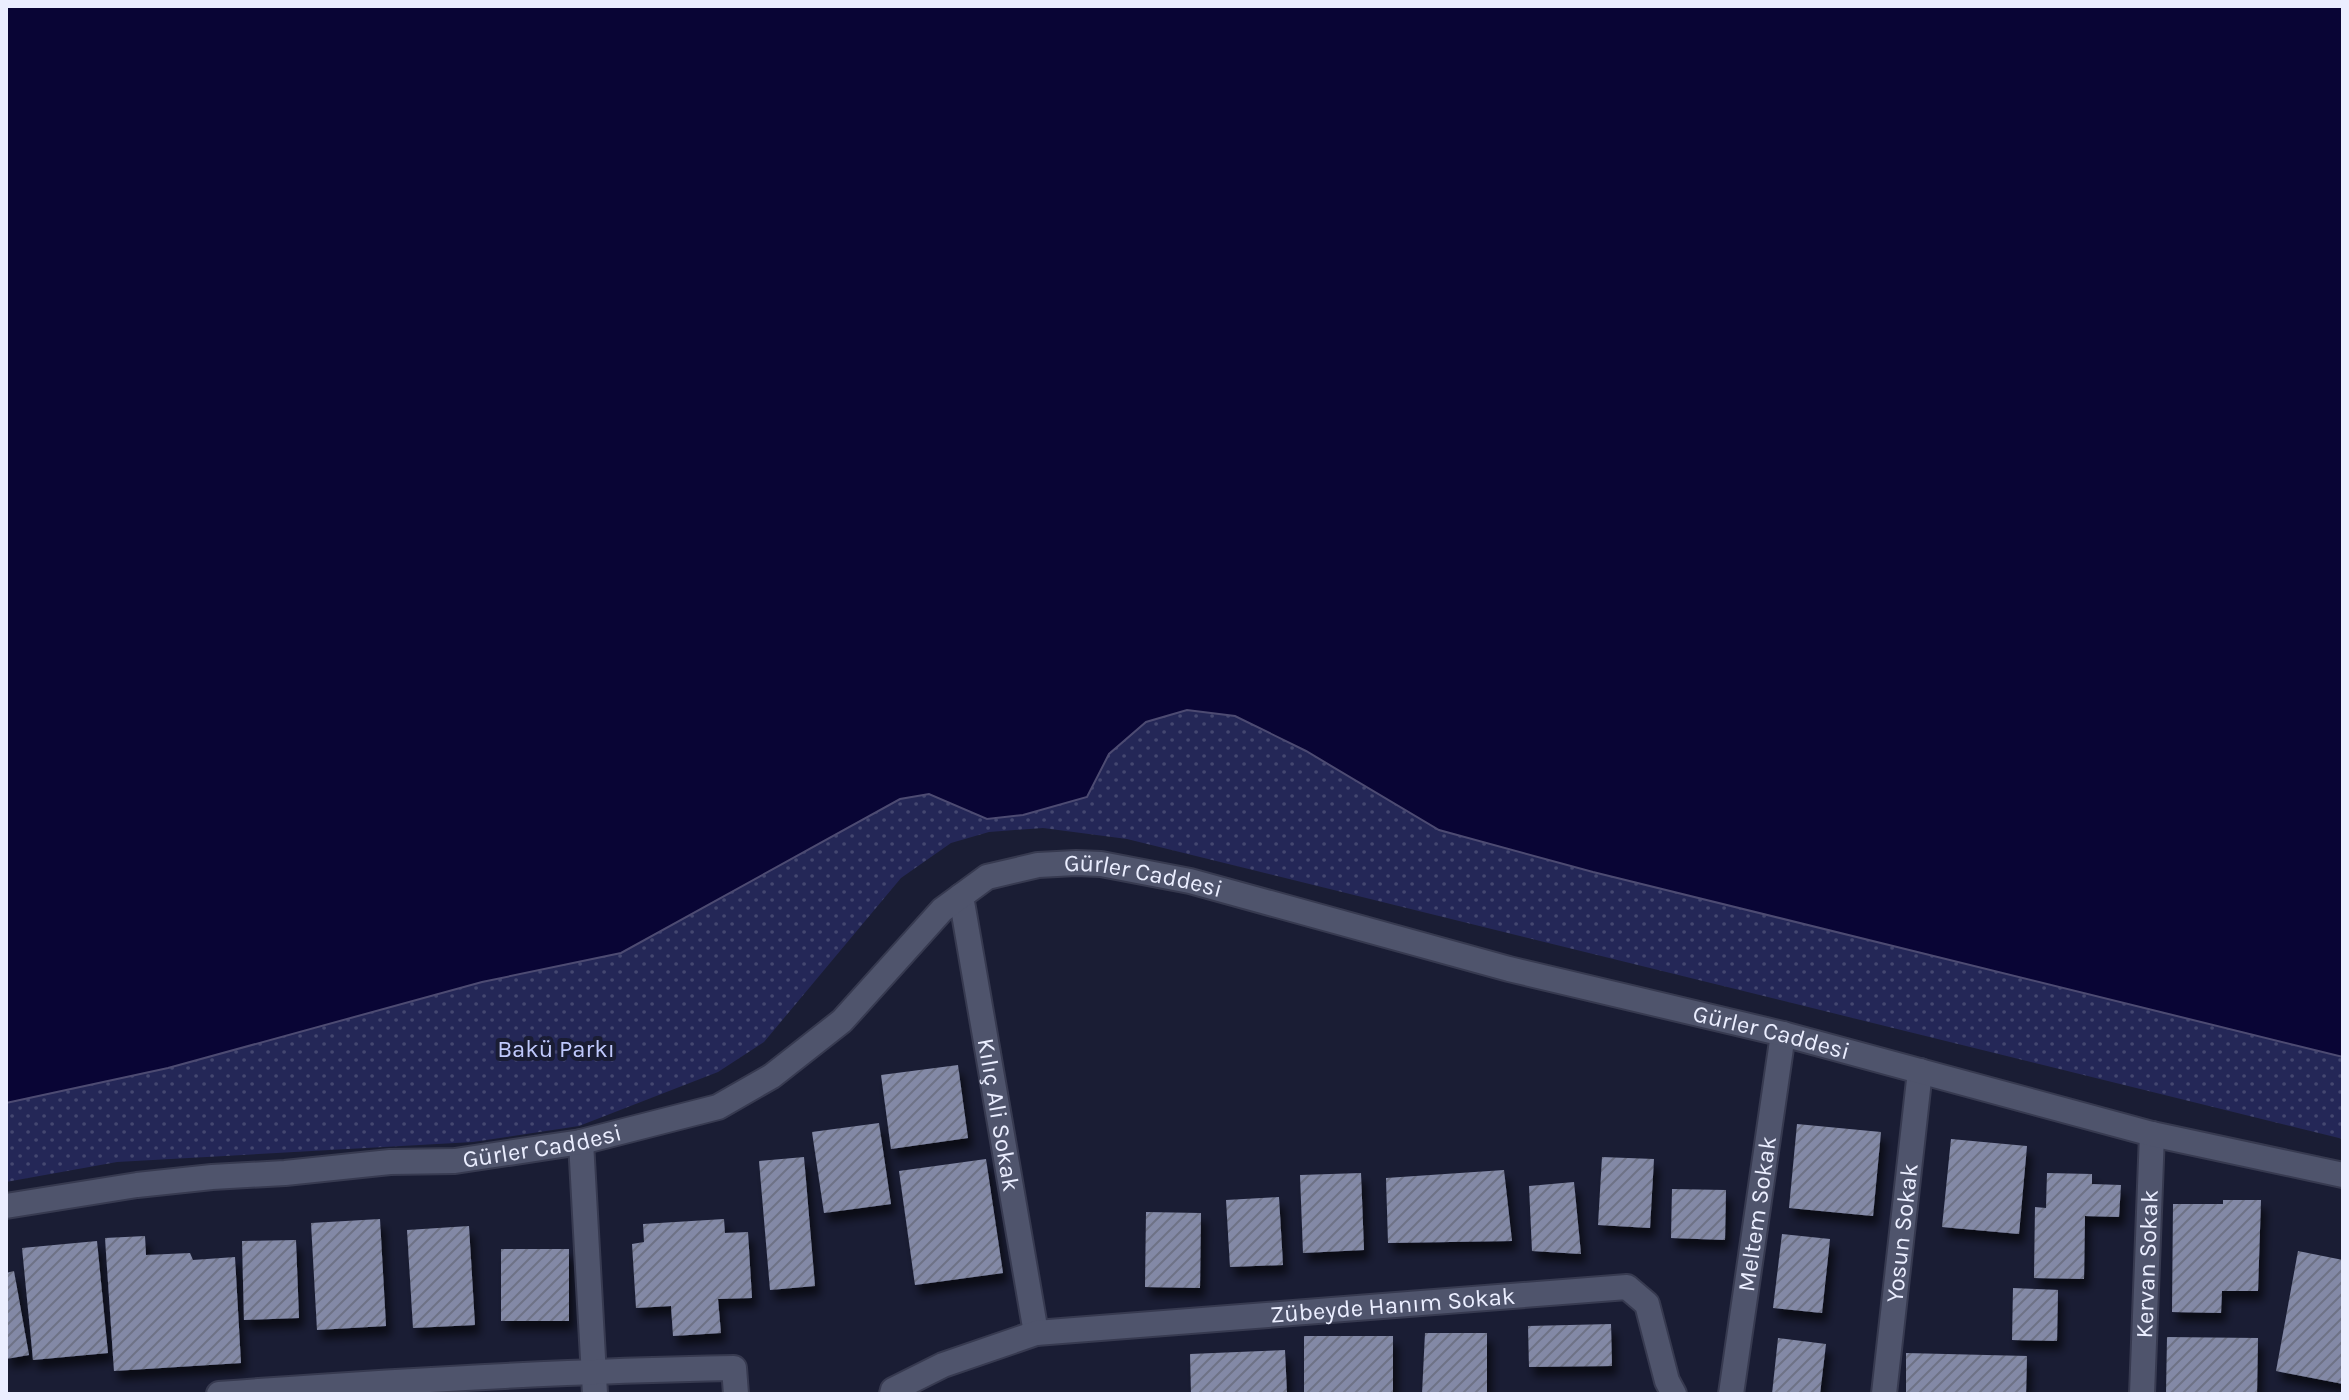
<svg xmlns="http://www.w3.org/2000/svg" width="2349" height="1400" font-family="Karla,sans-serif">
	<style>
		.park { fill: url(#park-dots) }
		.water { fill: #090535; stroke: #4d4b72; stroke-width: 2 }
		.building { fill: url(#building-hatch); filter: url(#shadow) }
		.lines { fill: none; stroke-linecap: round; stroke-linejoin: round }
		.minor-casing { stroke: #373a50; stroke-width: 28 }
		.tertiary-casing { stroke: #373a50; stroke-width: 28 }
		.minor { stroke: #4f546c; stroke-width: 24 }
		.tertiary { stroke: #4f546c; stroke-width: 24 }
		.labels { text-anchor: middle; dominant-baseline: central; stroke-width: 8; stroke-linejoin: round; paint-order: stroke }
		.street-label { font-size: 24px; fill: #ebeeff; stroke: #1a1d34 }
		.park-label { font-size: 24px; fill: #c0c9fc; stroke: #1a1d34 }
	</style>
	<defs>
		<pattern id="park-dots" width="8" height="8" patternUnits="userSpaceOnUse" patternTransform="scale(2)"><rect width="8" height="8" fill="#242757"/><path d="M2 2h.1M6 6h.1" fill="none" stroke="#444770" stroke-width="1.8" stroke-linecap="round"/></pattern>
		<pattern id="building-hatch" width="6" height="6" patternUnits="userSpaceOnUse" patternTransform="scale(2)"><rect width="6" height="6" fill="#8389a6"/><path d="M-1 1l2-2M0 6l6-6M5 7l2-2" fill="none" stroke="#6e7286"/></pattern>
		<filter id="shadow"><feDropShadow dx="5" dy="9" stdDeviation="4" flood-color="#0009"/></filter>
	</defs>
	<rect width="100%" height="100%" fill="#1a1d34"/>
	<polygon class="park" points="1187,710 1235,716 1306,751 1593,872 2343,1057 2343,1139 1127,839 1043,828 989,832 951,843 901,878 764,1042 718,1072 579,1126 473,1142 117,1162 6,1182 6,1103 168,1068 482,982 621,953 900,799 929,794 987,819 1087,797 1109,754 1146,722"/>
	<polygon class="water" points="6,6 2343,6 2343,1057 1593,872 1439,830 1306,751 1235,716 1187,710 1146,722 1109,754 1087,797 1023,815 987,819 929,794 900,799 621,953 482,982 168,1068 6,1103"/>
	<g class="building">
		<polygon points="958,1065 968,1138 891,1149 881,1075"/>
		<polygon points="879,1123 891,1204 824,1213 812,1132"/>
		<polygon points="1797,1124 1881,1132 1873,1216 1789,1208"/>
		<polygon points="1951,1139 2027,1146 2019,1234 1942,1227"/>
		<polygon points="804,1157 815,1286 770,1290 759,1161"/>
		<polygon points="1602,1157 1654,1159 1650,1228 1598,1225"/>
		<polygon points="986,1159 1003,1273 915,1285 899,1171"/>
		<polygon points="1504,1170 1512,1241 1388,1243 1386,1178"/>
		<polygon points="1361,1173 1364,1250 1303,1253 1300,1175"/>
		<polygon points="2047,1173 2092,1174 2092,1184 2121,1185 2119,1217 2085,1216 2084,1279 2034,1278 2035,1207 2046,1208"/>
		<polygon points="1574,1182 1581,1254 1532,1251 1529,1186"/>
		<polygon points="1672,1189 1726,1190 1725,1240 1671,1238"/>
		<polygon points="1279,1197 1283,1265 1230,1267 1226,1200"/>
		<polygon points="2223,1200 2261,1200 2258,1291 2222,1291 2221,1313 2172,1312 2173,1204 2223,1204"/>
		<polygon points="1146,1212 1201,1213 1200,1288 1145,1287"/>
		<polygon points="380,1219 386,1326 317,1330 311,1223"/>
		<polygon points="724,1219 725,1233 748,1232 752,1298 718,1299 721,1333 673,1336 671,1306 636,1308 632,1244 644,1242 643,1224"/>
		<polygon points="469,1226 475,1325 413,1328 407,1230"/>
		<polygon points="1782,1234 1830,1239 1822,1313 1773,1308"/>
		<polygon points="145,1236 146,1255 190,1253 193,1260 235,1257 241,1363 114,1371 105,1238"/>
		<polygon points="296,1240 299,1318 244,1320 242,1241"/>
		<polygon points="97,1241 108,1353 33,1360 22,1248"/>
		<rect x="501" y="1249" width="68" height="72"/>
		<polygon points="2298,1251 2343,1260 2343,1384 2276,1371"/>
		<polygon points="14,1271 29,1355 6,1359 6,1273"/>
		<polygon points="2013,1288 2058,1290 2057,1341 2012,1340"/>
		<polygon points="1611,1324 1612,1366 1529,1367 1528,1326"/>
		<polygon points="1425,1333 1487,1333 1487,1394 1422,1394"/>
		<rect x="1304" y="1336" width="89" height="58"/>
		<polygon points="2167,1337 2258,1338 2257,1394 2166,1394"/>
		<polygon points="1778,1338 1826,1344 1820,1394 1772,1394"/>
		<polygon points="1285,1350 1287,1394 1191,1394 1190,1354"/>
		<polygon points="1906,1353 2027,1356 2026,1394 1906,1394"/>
	</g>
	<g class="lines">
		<defs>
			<g id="minor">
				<path id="s1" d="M961 896 1036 1333"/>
				<polyline points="581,1142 595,1394"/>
				<path d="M219 1394C391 1381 562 1371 734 1368L736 1394"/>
				<path id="s2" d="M892 1394 893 1390 943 1365 1036 1333 1627 1287 1647 1304 1667 1381 1674 1394"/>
				<path id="s3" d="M1731 1394 1783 1034"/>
				<path id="s4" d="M1884 1394 1920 1071"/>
				<path id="s5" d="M2142 1394 2152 1134"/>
			</g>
			<g id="tertiary">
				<path id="s6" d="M6 1206 137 1185 212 1177 285 1173 390 1162 455 1161 581 1142 718 1107 772 1076 842 1021 942 910 987 877 1038 865 1076 863 1101 864 1190 881 1509 969 1783 1034 2152 1134 2343 1175"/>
			</g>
		</defs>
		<use href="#minor" class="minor-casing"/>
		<use href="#tertiary" class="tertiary-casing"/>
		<use href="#minor" class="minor"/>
		<use href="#tertiary" class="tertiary"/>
	</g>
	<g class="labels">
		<g class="street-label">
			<text stroke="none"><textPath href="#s6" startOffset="1236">Gürler Caddesi</textPath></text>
			<text stroke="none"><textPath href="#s6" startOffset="1884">Gürler Caddesi</textPath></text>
			<text stroke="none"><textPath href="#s1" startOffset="222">Kılıç Ali Sokak</textPath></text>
			<text stroke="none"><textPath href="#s6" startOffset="540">Gürler Caddesi</textPath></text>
			<text stroke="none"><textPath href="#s3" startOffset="182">Meltem Sokak</textPath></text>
			<text stroke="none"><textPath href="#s4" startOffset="162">Yosun Sokak</textPath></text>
			<text stroke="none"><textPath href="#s5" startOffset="130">Kervan Sokak</textPath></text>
			<text stroke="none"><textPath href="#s2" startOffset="516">Zübeyde Hanım Sokak</textPath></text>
		</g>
		<g class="park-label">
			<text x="556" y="1049">Bakü Parkı</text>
		</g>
	</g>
	<rect width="2349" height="1400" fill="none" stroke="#ebeeff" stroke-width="16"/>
</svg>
